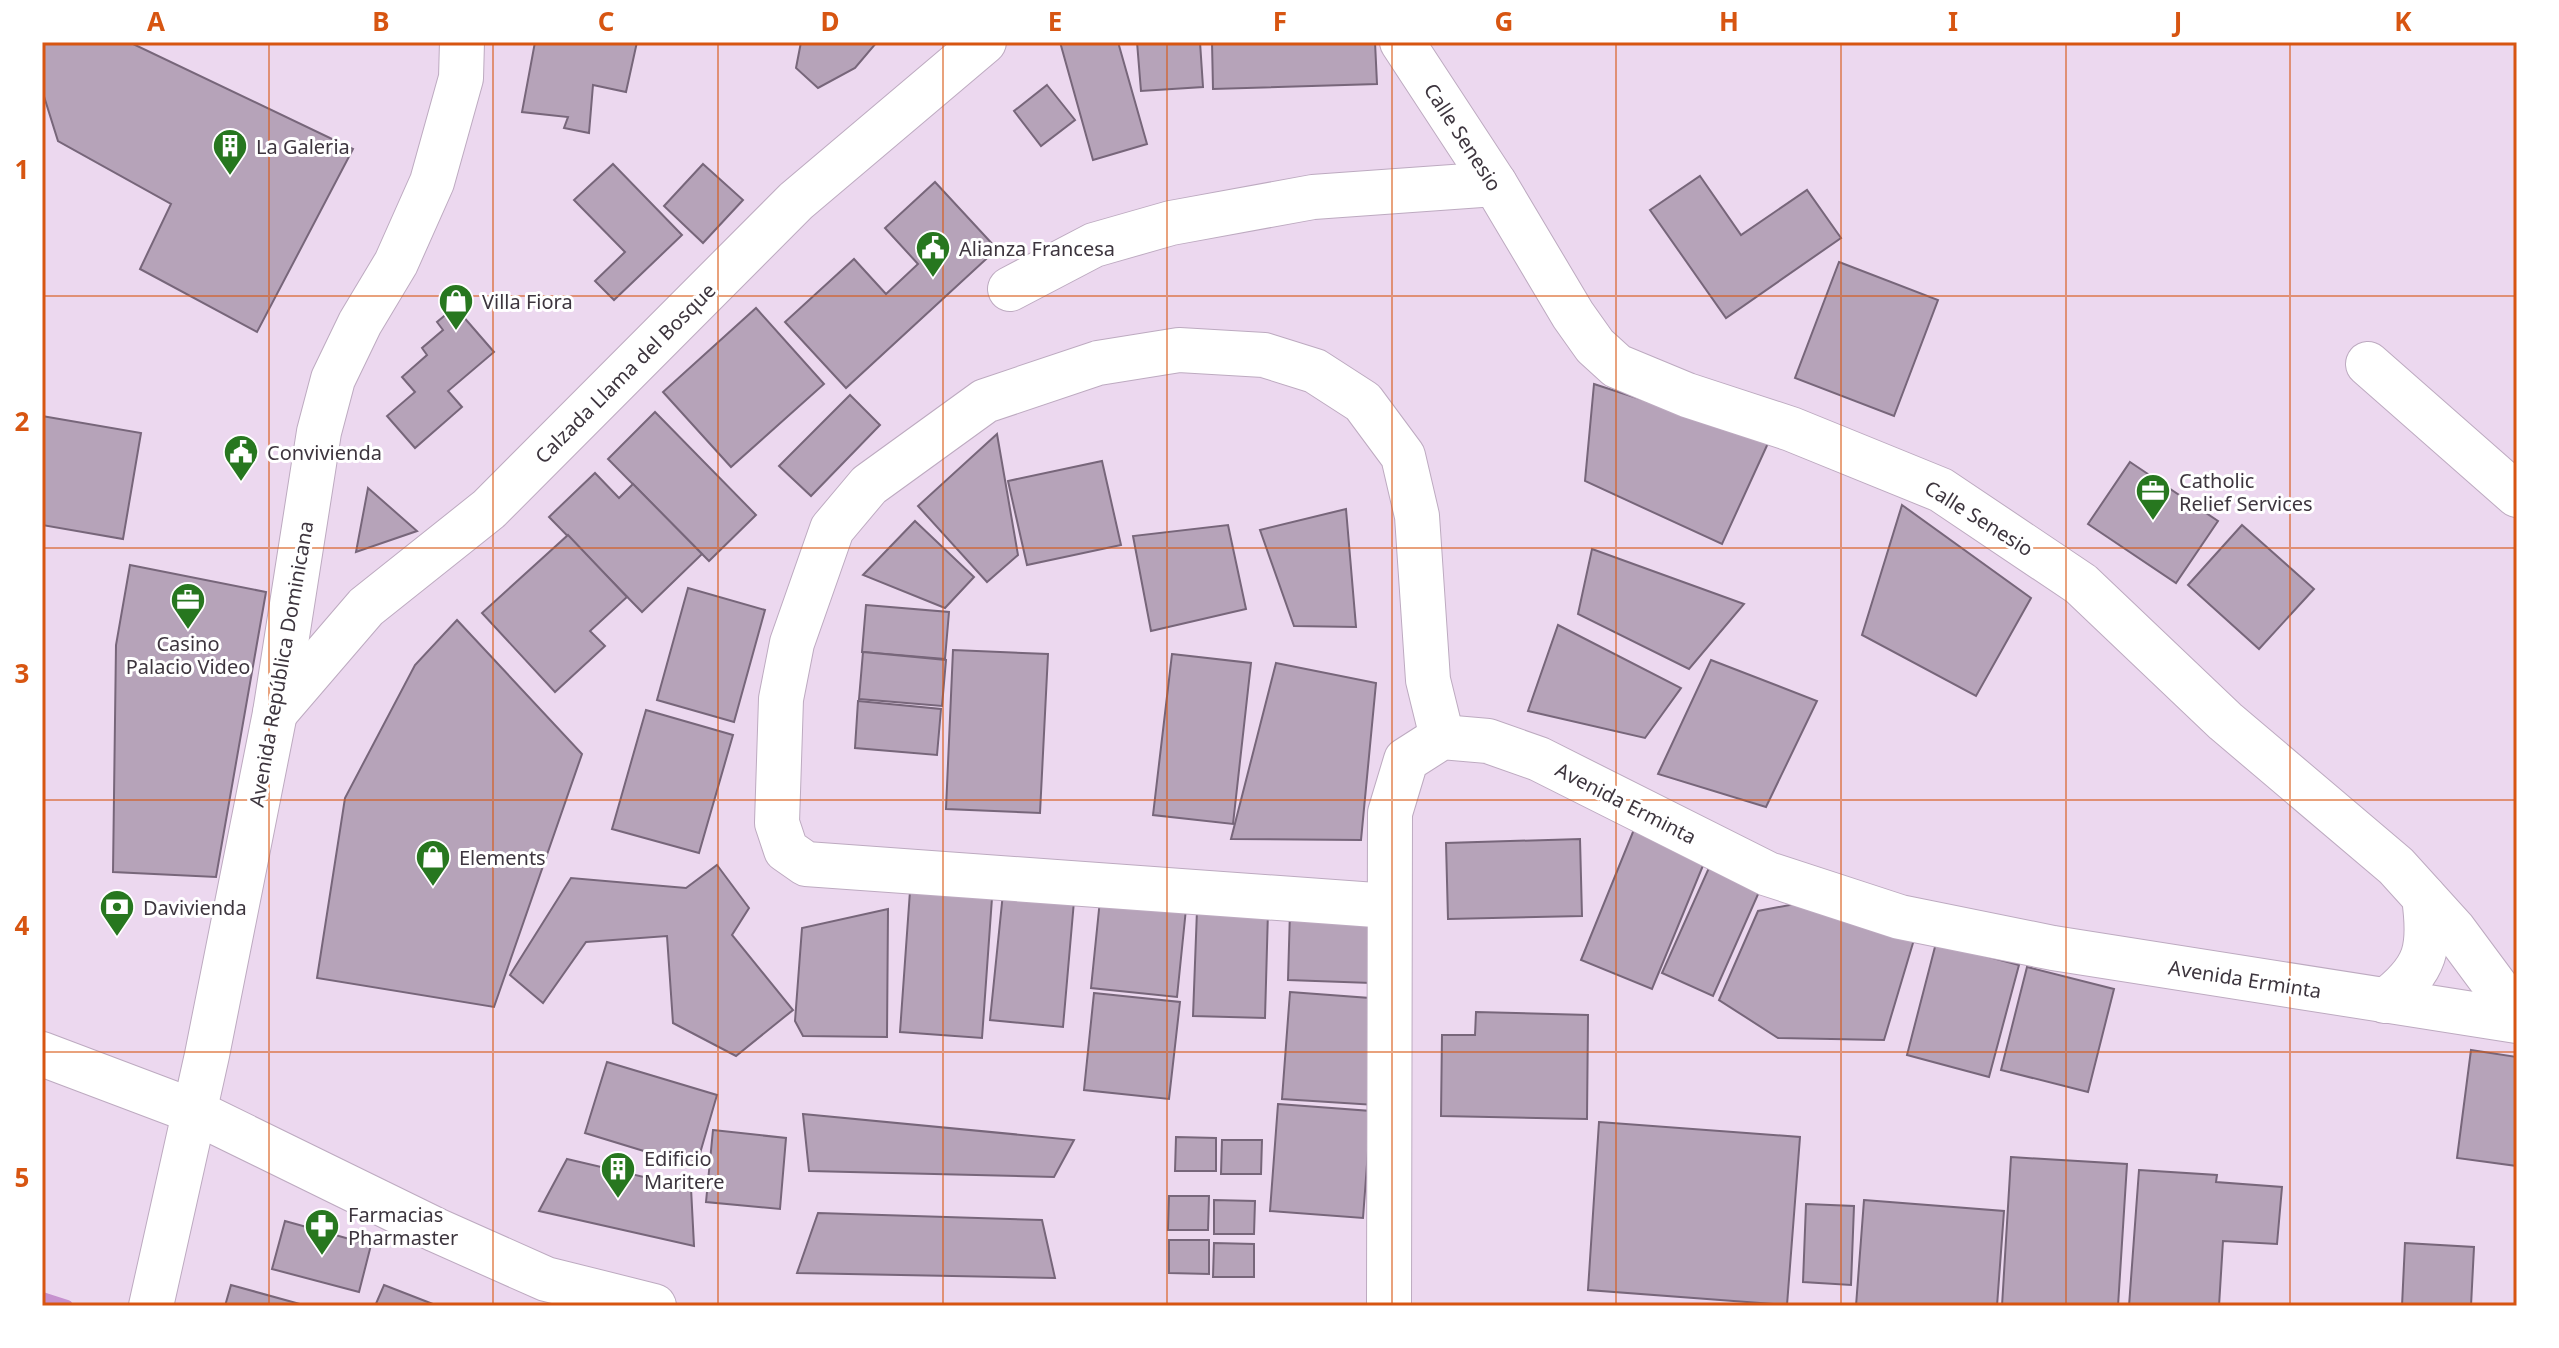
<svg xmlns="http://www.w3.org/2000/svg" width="2559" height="1348" font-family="'Noto Sans',sans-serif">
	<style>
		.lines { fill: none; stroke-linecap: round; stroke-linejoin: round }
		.stream { stroke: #c691ce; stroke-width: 12 }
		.building { fill: #b6a3b9; stroke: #77667a; stroke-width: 2 }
		.minor-casing { stroke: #bdaac0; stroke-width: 46 }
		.tertiary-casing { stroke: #bdaac0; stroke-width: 46 }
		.minor { stroke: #fff; stroke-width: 44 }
		.tertiary { stroke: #fff; stroke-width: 44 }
		.grid { fill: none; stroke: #d75511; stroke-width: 2; stroke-opacity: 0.55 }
		.labels { text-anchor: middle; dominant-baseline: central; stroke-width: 6; stroke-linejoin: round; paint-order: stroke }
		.street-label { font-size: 20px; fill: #3d353e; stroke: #fff }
		.poi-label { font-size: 20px; fill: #3d353e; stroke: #fff; text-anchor: start }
		.neatline { fill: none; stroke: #d75511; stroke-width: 3 }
		.grid-label { font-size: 26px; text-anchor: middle; font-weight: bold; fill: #d75511 }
	</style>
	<rect width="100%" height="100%" fill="#ecd8ef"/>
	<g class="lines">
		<polyline class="stream" points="42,1298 67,1306"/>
	</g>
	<g class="building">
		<polygon points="42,42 129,42 353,149 257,332 140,269 171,204 58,141 42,90"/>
		<polygon points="535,42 637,42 626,92 593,85 589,133 564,128 568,117 522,112"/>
		<polygon points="801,42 877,42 855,68 818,88 796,68"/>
		<polygon points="1060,42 1118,42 1147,144 1093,160"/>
		<polygon points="1137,42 1200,42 1203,87 1141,91"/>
		<polygon points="1212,42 1375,42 1377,84 1213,89"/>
		<polygon points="1047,85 1075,120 1041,146 1014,111"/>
		<polygon points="613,164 682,235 614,300 595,281 625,252 574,200"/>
		<polygon points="703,164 743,200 703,243 664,206"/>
		<polygon points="1700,176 1741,235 1807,190 1841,238 1726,318 1650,210"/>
		<polygon points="935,182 997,249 846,388 785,322 854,259 886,294 918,264 885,228"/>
		<polygon points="1839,262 1938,300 1894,416 1795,378"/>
		<polygon points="455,307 494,352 448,391 462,407 415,448 387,416 415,392 402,377 427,355 422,348 443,330 437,322"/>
		<polygon points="756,308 824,384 731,467 663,392"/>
		<polygon points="1594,384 1769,441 1722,544 1585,481"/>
		<polygon points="850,395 880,425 811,496 779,466"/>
		<polygon points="655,412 756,515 709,561 608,459"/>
		<polygon points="42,416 141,433 123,539 42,525"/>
		<polygon points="997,434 1018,555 987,582 918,506"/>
		<polygon points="1102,461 1121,545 1027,565 1008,481"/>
		<polygon points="2130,462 2218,521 2176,583 2088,524"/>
		<polygon points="595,473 619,498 633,484 702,554 642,612 549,517"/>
		<polygon points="368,488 417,531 356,552"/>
		<polygon points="1902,505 2031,598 1976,696 1862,635"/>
		<polygon points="1346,509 1356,627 1294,626 1260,530"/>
		<polygon points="915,521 974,577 945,608 863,575"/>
		<polygon points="1228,525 1246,609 1151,631 1133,536"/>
		<polygon points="2242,525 2314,589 2259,649 2188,585"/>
		<polygon points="568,535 627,597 590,631 605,646 555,692 482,613"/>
		<polygon points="1592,549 1744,604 1689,669 1578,614"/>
		<polygon points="130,565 266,592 216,877 113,872 116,645"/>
		<polygon points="688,588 765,610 734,722 657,700"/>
		<polygon points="866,605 949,612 945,659 862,652"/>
		<polygon points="457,620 582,754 494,1007 317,978 345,798 415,665"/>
		<polygon points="1558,625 1681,688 1645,738 1528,711"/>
		<polygon points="953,650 1048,654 1040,813 946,809"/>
		<polygon points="863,652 946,660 942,706 859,699"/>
		<polygon points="1172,654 1251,663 1233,824 1153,815"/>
		<polygon points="1711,660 1817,701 1766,807 1658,774"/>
		<polygon points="1276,663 1376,683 1361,840 1231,839"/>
		<polygon points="858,701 941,709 937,755 855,748"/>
		<polygon points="646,710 733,735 699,853 612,829"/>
		<polygon points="1637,822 1709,851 1652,989 1581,960"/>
		<polygon points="1580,839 1582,916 1448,919 1446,843"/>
		<polygon points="1712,861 1763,883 1713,996 1662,973"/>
		<polygon points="717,865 749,908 732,935 793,1010 736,1056 673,1023 667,936 586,942 543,1003 510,975 571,878 686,888"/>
		<polygon points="1101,890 1187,899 1177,997 1091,988"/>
		<polygon points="910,891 992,898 982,1038 900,1032"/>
		<polygon points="1003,893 1074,901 1063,1027 990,1020"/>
		<polygon points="1816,900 1916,933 1884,1040 1778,1038 1719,1000 1758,911"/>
		<polygon points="888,909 887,1037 803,1036 795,1021 802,928"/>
		<polygon points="1197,910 1268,911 1265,1018 1193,1016"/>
		<polygon points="1290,911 1373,914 1371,983 1288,980"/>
		<polygon points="1936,943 2019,965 1989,1077 1907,1055"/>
		<polygon points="2027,967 2114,989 2088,1092 2001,1070"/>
		<polygon points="1290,992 1383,999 1375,1105 1282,1099"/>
		<polygon points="1094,993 1180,1002 1169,1099 1084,1090"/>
		<polygon points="1476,1012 1588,1015 1587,1119 1441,1116 1442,1035 1475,1035"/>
		<polygon points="2471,1050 2517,1057 2517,1166 2457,1158"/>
		<polygon points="607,1062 717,1095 696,1167 585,1133"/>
		<polygon points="1278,1104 1371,1111 1363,1218 1270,1211"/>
		<polygon points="803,1114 1074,1140 1054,1177 809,1171"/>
		<polygon points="1599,1122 1800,1137 1787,1305 1588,1290"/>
		<polygon points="713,1130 786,1138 780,1209 706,1202"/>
		<polygon points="1176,1137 1216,1138 1216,1171 1175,1171"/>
		<polygon points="1222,1140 1262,1140 1261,1174 1221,1174"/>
		<polygon points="2011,1157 2127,1164 2118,1306 2002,1306"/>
		<polygon points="567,1159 691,1188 694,1246 539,1211"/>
		<polygon points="2139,1170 2217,1175 2216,1182 2282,1187 2277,1244 2223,1241 2219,1306 2129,1306"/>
		<polygon points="1169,1196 1209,1196 1208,1230 1168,1230"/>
		<polygon points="1214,1200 1255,1201 1254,1234 1214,1234"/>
		<polygon points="1864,1200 2004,1211 1997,1306 1856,1306"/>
		<polygon points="1806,1204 1854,1206 1851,1285 1803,1282"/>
		<polygon points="818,1213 1042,1220 1055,1278 797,1273"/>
		<polygon points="285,1221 371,1245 359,1292 272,1269"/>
		<polygon points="1169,1240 1209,1240 1209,1274 1169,1273"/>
		<polygon points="1214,1243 1254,1244 1254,1277 1213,1277"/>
		<polygon points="2405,1243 2474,1247 2471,1306 2402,1306"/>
		<polygon points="231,1285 307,1306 225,1306"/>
		<polygon points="384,1285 438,1306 375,1306"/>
	</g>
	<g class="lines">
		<defs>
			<g id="minor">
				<polyline points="1402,42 1495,184 1573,315 1595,346 1617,366 1687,395 1791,429 1941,490 2081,584 2225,721 2396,866 2454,930 2517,1015"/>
				<polyline points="1010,289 1094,245 1171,223 1313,197 1495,184"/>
				<polyline points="2368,364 2517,495"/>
				<polyline points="275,713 366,607 489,509 796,201 984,42"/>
				<polyline points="1389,906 806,864 786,850 777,823 781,699 792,643 832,529 869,485 985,401 1098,363 1179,350 1264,355 1315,371 1363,402 1403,456 1417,516 1428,680 1442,737"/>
				<path d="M2385 1001C2427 969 2431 948 2424 897"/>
				<polyline points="42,1054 193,1111"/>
				<polyline points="1389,1306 1390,813 1406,760 1442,737 1488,741 1539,759 1768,874 1900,917 2053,948 2517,1021"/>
			</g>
			<g id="tertiary">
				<polyline points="193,1111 436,1230 546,1279 654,1306"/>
				<polyline points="151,1306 207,1055 275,713 319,432 333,379 360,323 396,263 432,182 461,78 462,42"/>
			</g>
		</defs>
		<use href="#minor" class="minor-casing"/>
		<use href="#tertiary" class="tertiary-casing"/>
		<use href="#minor" class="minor"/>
		<use href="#tertiary" class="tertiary"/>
	</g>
	<path class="grid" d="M269 42V1306M493 42V1306M718 42V1306M943 42V1306M1167 42V1306M1392 42V1306M1616 42V1306M1841 42V1306M2066 42V1306M2290 42V1306M42 296H2517M42 548H2517M42 800H2517M42 1052H2517"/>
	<defs>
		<symbol id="building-pin" viewBox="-11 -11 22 30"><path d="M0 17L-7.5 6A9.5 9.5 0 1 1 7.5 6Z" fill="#27771f" stroke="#fff"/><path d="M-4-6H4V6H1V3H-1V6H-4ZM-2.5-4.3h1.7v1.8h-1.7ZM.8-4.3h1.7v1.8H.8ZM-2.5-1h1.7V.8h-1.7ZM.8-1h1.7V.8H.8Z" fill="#fff"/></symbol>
		<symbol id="civic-pin" viewBox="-11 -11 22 30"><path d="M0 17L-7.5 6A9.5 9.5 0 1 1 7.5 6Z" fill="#27771f" stroke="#fff"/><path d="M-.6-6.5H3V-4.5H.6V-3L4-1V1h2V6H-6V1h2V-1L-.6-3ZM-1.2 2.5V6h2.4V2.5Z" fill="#fff"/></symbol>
		<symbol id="shop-pin" viewBox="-11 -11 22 30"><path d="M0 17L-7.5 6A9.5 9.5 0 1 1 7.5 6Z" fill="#27771f" stroke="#fff"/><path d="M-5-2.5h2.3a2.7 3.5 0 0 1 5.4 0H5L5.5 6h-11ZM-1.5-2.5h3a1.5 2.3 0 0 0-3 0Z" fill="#fff"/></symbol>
		<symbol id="office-pin" viewBox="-11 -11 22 30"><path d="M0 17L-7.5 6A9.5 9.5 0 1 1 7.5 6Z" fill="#27771f" stroke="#fff"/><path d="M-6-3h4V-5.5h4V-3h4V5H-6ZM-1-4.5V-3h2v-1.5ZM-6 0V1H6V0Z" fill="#fff"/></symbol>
		<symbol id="bank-pin" viewBox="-11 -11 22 30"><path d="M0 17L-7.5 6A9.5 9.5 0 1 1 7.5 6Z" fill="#27771f" stroke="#fff"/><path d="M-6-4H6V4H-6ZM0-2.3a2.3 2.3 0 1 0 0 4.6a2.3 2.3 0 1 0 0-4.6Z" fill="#fff"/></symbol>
		<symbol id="pharmacy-pin" viewBox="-11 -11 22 30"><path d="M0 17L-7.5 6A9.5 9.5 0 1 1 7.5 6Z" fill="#27771f" stroke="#fff"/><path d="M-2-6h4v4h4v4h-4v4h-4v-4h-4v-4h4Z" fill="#fff"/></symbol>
	</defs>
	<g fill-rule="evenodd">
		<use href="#building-pin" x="210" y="126" width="40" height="54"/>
		<use href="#civic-pin" x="913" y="228" width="40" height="54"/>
		<use href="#shop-pin" x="436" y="281" width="40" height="54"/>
		<use href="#civic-pin" x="221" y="432" width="40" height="54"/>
		<use href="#office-pin" x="2133" y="471" width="40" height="54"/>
		<use href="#office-pin" x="168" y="580" width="40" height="54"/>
		<use href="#shop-pin" x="413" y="837" width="40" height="54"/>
		<use href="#bank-pin" x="97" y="887" width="40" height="54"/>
		<use href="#building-pin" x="598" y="1149" width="40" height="54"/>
		<use href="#pharmacy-pin" x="302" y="1206" width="40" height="54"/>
	</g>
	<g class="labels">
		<g class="street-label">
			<text transform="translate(1463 137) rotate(57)">Calle Senesio</text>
			<text transform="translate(625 373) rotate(-45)">Calzada Llama del Bosque</text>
			<text transform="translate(1979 518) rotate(32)">Calle Senesio</text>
			<text transform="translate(281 664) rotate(-80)">Avenida República Dominicana</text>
			<text transform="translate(1626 803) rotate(27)">Avenida Erminta</text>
			<text transform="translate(2245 979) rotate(9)">Avenida Erminta</text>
		</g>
		<g class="poi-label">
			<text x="256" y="146">La Galeria</text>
			<text x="959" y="248">Alianza Francesa</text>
			<text x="482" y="301">Villa Fiora</text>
			<text x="267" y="452">Convivienda</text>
			<text x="2179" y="480">Catholic<tspan x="2179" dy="23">Relief Services</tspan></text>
			<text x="188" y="643" text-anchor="middle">Casino<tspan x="188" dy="23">Palacio Video</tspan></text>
			<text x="459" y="857">Elements</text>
			<text x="143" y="907">Davivienda</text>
			<text x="644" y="1158">Edificio<tspan x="644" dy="23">Maritere</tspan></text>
			<text x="348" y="1214">Farmacias<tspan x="348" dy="23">Pharmaster</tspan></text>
		</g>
	</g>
	<rect width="2559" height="1348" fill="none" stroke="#ffffff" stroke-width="88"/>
	<rect x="44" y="44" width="2471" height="1260" class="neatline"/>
	<g class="grid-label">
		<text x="156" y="31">A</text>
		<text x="381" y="31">B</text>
		<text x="606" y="31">C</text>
		<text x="830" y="31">D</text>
		<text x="1055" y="31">E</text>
		<text x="1280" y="31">F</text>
		<text x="1504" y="31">G</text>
		<text x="1729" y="31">H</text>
		<text x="1953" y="31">I</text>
		<text x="2178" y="31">J</text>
		<text x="2403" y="31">K</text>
		<text x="22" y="179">1</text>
		<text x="22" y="431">2</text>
		<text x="22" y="683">3</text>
		<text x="22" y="935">4</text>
		<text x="22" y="1187">5</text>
	</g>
</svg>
